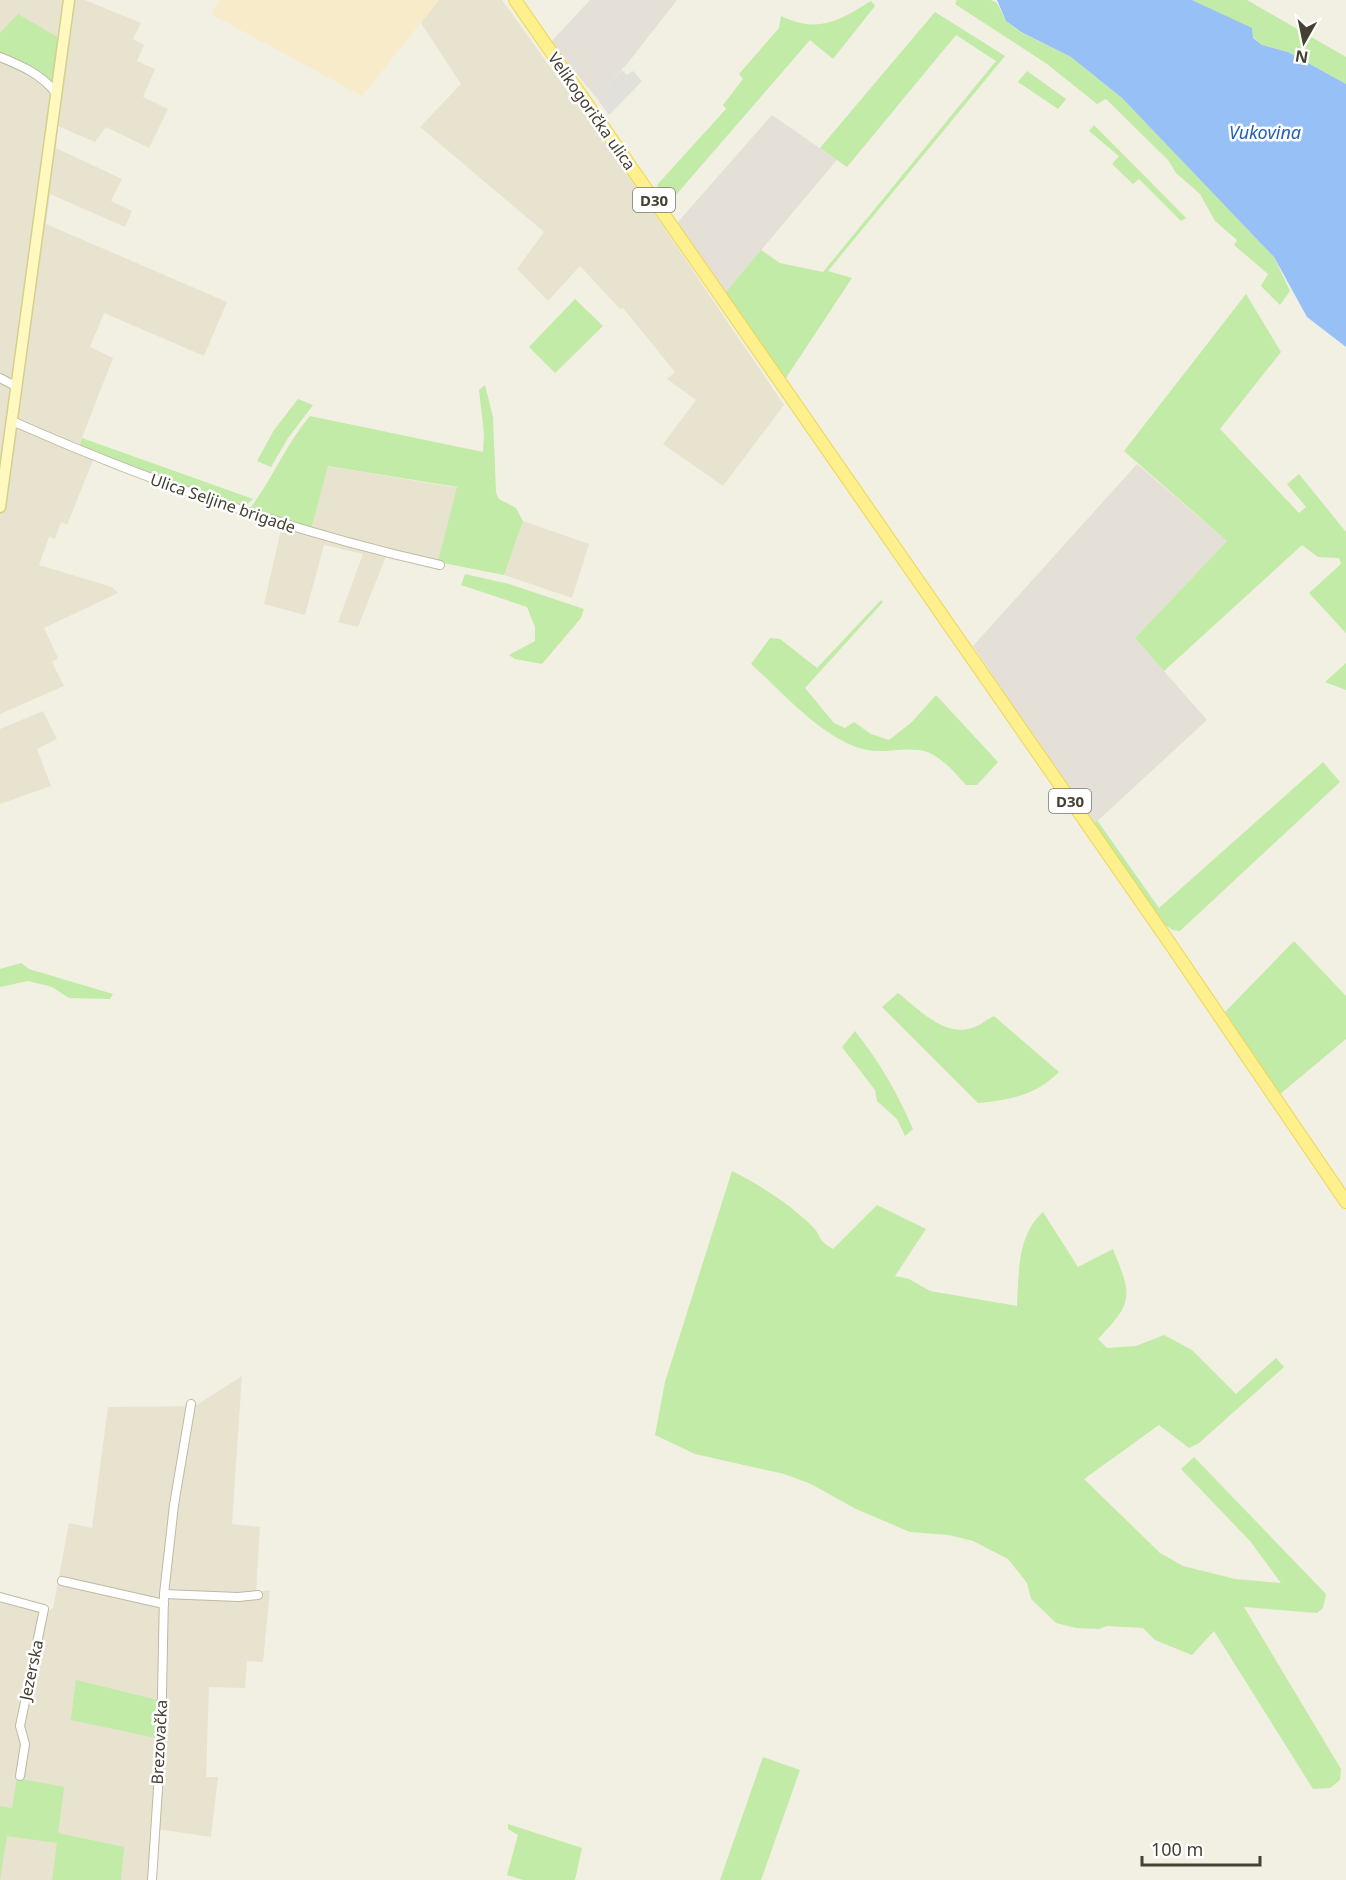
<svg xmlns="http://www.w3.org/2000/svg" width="1346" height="1880" font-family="'Noto Sans',sans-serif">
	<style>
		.residential { fill: #e7e3cf }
		.commercial { fill: #f7ebca }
		.industrial { fill: #e4e0d7 }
		.green { fill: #c1eba6 }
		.parking { fill: #e2e0db }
		.water { fill: #97c1f6 }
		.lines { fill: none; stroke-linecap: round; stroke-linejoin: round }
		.street-casing { stroke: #beb9a4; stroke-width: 10 }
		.secondary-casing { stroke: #d6cf8d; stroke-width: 13 }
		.primary-casing { stroke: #edd655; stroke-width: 14 }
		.street { stroke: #fff; stroke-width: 8 }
		.secondary { stroke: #fff9bf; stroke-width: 10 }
		.primary { stroke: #fff08e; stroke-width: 12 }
		.labels { text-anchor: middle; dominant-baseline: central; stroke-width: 5; stroke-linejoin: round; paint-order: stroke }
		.shield { fill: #fff; stroke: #7c7970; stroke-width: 1.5 }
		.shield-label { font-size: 15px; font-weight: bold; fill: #444032 }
		.street-label { font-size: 16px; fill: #444032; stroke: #fff }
		.water-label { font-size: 18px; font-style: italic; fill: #2462b7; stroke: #fff }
	</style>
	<rect width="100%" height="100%" fill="#f2f0e2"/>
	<g class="residential">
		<polygon points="0,0 85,0 141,23 133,39 144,45 137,61 155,69 143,97 168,109 149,148 106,127 95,142 58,126 56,148 122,179 111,201 132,211 125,227 50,194 46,224 227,302 204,356 104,313 90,347 113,358 76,453 93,460 67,525 61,522 55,539 49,537 39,565 112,587 118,593 44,628 58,658 52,662 64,686 0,714"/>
		<polygon points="439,0 502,0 637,188 784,405 723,486 663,444 696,400 667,379 675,372 623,308 620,309 580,266 548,301 517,269 544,232 420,127 461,84 421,23"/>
		<polygon points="327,466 458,488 437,567 386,556 358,627 338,622 363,554 324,545 305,615 264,604 283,521"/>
		<polygon points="523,521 589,544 572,598 504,575"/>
		<polygon points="43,711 57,739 37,749 51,786 0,804 0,729"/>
		<polygon points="242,1376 232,1524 260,1527 256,1592 270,1590 263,1662 247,1661 245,1688 209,1687 206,1777 218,1777 211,1837 150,1828 149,1880 0,1880 0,1601 45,1614 53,1608 69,1523 92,1528 108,1407 195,1406"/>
	</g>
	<polygon class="commercial" points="219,0 439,0 362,96 211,14"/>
	<g class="industrial">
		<polygon points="590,0 677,0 627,64 596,97 550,43"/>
		<polygon points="772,115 837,160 725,293 677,223"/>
		<polygon points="1137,464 1227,541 1135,638 1207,720 1093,825 973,646"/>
	</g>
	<g class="green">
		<polygon points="957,0 991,0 997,3 1006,21 1020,32 1071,57 1122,98 1274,257 1290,291 1280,305 1261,286 1268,274 1234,245 1237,240 1215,221 1200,194 1176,173 1168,160 1106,99 1097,104 1047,64 955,4"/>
		<polygon points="1192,0 1247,0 1346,57 1346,84 1288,52 1262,45 1232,19"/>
		<path d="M871 1 875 6 833 59 810 40 669 203 657 185 726 109 723 105 743 79 739 74 779 28 781 16C818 34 839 21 871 1Z"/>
		<polygon points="935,12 1005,56 828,271 852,278 784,381 725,293 761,250 780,263 823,272 996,61 956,35 847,167 820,148"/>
		<polygon points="18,14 59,38 53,84 25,63 0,54 0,33"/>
		<polygon points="1027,71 1066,99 1058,109 1018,82"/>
		<polygon points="1094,125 1186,218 1181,221 1139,179 1133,184 1112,164 1119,156 1089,131"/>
		<polygon points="1246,294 1281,352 1220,429 1299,513 1306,507 1287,484 1299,474 1346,532 1346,633 1309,593 1341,564 1339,558 1318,557 1302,545 1164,671 1135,638 1227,541 1124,451"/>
		<polygon points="575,299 603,326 555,373 529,347"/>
		<path d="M485 385 493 417 496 493 499 499 516 508 523 521 504 575 438 562 457 487 328 466 311 529 248 511C272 481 285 445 310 416L483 452 484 434 479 390Z"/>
		<polygon points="298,399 313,405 288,438 271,467 257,461 274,430"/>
		<polygon points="82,438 253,499 242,508 79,447"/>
		<polygon points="465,574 509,584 584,609 581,618 542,664 515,659 509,655 535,641 535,627 527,607 461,585"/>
		<path d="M881 600 883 602 805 688 834 723 845 728 854 722 871 734 889 740 912 722 936 695 998 762 977 785H966C954 772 938 752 919 750 892 747 880 757 851 745 813 728 781 691 751 664L770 638 780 639 817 668Z"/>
		<polygon points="1346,663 1346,690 1325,682"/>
		<polygon points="1323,762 1340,782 1180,931 1173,930 1160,922 1093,825 1097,820 1159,908"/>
		<polygon points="1294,941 1346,996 1346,1039 1279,1095 1225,1012"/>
		<polygon points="21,963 29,969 113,994 110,999 69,998 52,987 28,981 0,987 0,969"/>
		<path d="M898 993C916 1007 942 1035 968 1029 977 1028 986 1020 994 1016L1059 1072C1036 1095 1010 1100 978 1103L882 1007Z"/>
		<path d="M855 1031C880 1062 897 1093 913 1129L905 1136 897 1119 877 1101 875 1090 842 1047Z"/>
		<path d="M732 1171C760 1185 790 1204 812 1226 822 1236 817 1240 833 1249L877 1205 926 1229 895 1276 909 1279 930 1291 1017 1306C1019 1273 1017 1235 1043 1212L1078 1267 1113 1249C1132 1296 1134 1302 1098 1339L1107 1348 1136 1346 1164 1335 1192 1350 1236 1394 1276 1358 1284 1367 1199 1443 1189 1448 1159 1425 1084 1479 1160 1553 1183 1566 1235 1579 1281 1583 1250 1541 1181 1469 1194 1457 1326 1594 1323 1608 1317 1613 1244 1607 1341 1769 1340 1780 1330 1788 1313 1789 1214 1631 1192 1655 1155 1640 1143 1628 1107 1626 1099 1629 1076 1628 1056 1623 1031 1599 1027 1583 1008 1559 973 1541 949 1535 910 1532 856 1509 811 1484 784 1474 695 1454 655 1435 665 1382Z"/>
		<polygon points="76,1680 158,1700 156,1738 71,1720"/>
		<polygon points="763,1757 800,1770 761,1880 720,1880"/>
		<polygon points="17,1778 64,1787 58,1833 124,1847 121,1880 52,1880 57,1843 7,1836 0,1880 0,1806 12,1808"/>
		<polygon points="508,1824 582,1848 575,1880 523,1880 507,1875 518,1835 508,1829"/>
	</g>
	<polygon class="parking" points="622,70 627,75 633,71 642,81 609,115 596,97"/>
	<polygon class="water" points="997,0 1192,0 1252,28 1253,38 1262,45 1288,52 1346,84 1346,347 1307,317 1274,257 1122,98 1071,57 1021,32 1006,21"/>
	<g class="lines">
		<defs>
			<g id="street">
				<path d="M0 57C22 66 41 74 56 93"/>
				<polyline points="0,378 17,387"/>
				<path d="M12 421C150 482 292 532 440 565"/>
				<polyline points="62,1581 164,1604"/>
				<polyline points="164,1594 238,1597 258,1595"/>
				<polyline points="0,1597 44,1609 20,1726 25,1744 20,1776"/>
				<polyline points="152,1880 161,1743 164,1594 174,1505 191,1404"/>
			</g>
			<polyline id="secondary" points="0,507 69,0"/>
			<polyline id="primary" points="515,0 1171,945 1346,1202"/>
		</defs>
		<use href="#street" class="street-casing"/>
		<use href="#secondary" class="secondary-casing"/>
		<use href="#primary" class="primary-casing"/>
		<use href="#street" class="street"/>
		<use href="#secondary" class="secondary"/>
		<use href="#primary" class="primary"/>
	</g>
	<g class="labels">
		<g class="shield">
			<rect x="633" y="188" width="42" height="24" rx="4.5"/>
			<rect x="1049" y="789" width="42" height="24" rx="4.5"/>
		</g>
		<g class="shield-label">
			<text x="654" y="200">D30</text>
			<text x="1070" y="801">D30</text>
		</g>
		<g class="street-label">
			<text transform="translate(592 111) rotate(55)">Velikogorička ulica</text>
			<text transform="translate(223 503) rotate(19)">Ulica Seljine brigade</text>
			<text transform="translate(31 1670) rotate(-78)">Jezerska</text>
			<text transform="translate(159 1742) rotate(-87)">Brezovačka</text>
		</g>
		<g class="water-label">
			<text x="1265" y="132">Vukovina</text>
		</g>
	</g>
	<g transform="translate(1304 42) rotate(189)" stroke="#ffffff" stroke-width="4.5" paint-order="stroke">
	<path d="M0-4.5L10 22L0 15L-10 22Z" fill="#444032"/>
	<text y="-9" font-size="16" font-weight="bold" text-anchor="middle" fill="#444032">N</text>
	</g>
	<path d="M1142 1856v9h118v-9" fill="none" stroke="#444032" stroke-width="3"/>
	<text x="1151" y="1856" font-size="18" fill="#444032" stroke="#ffffff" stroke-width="4.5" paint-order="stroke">100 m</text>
</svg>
